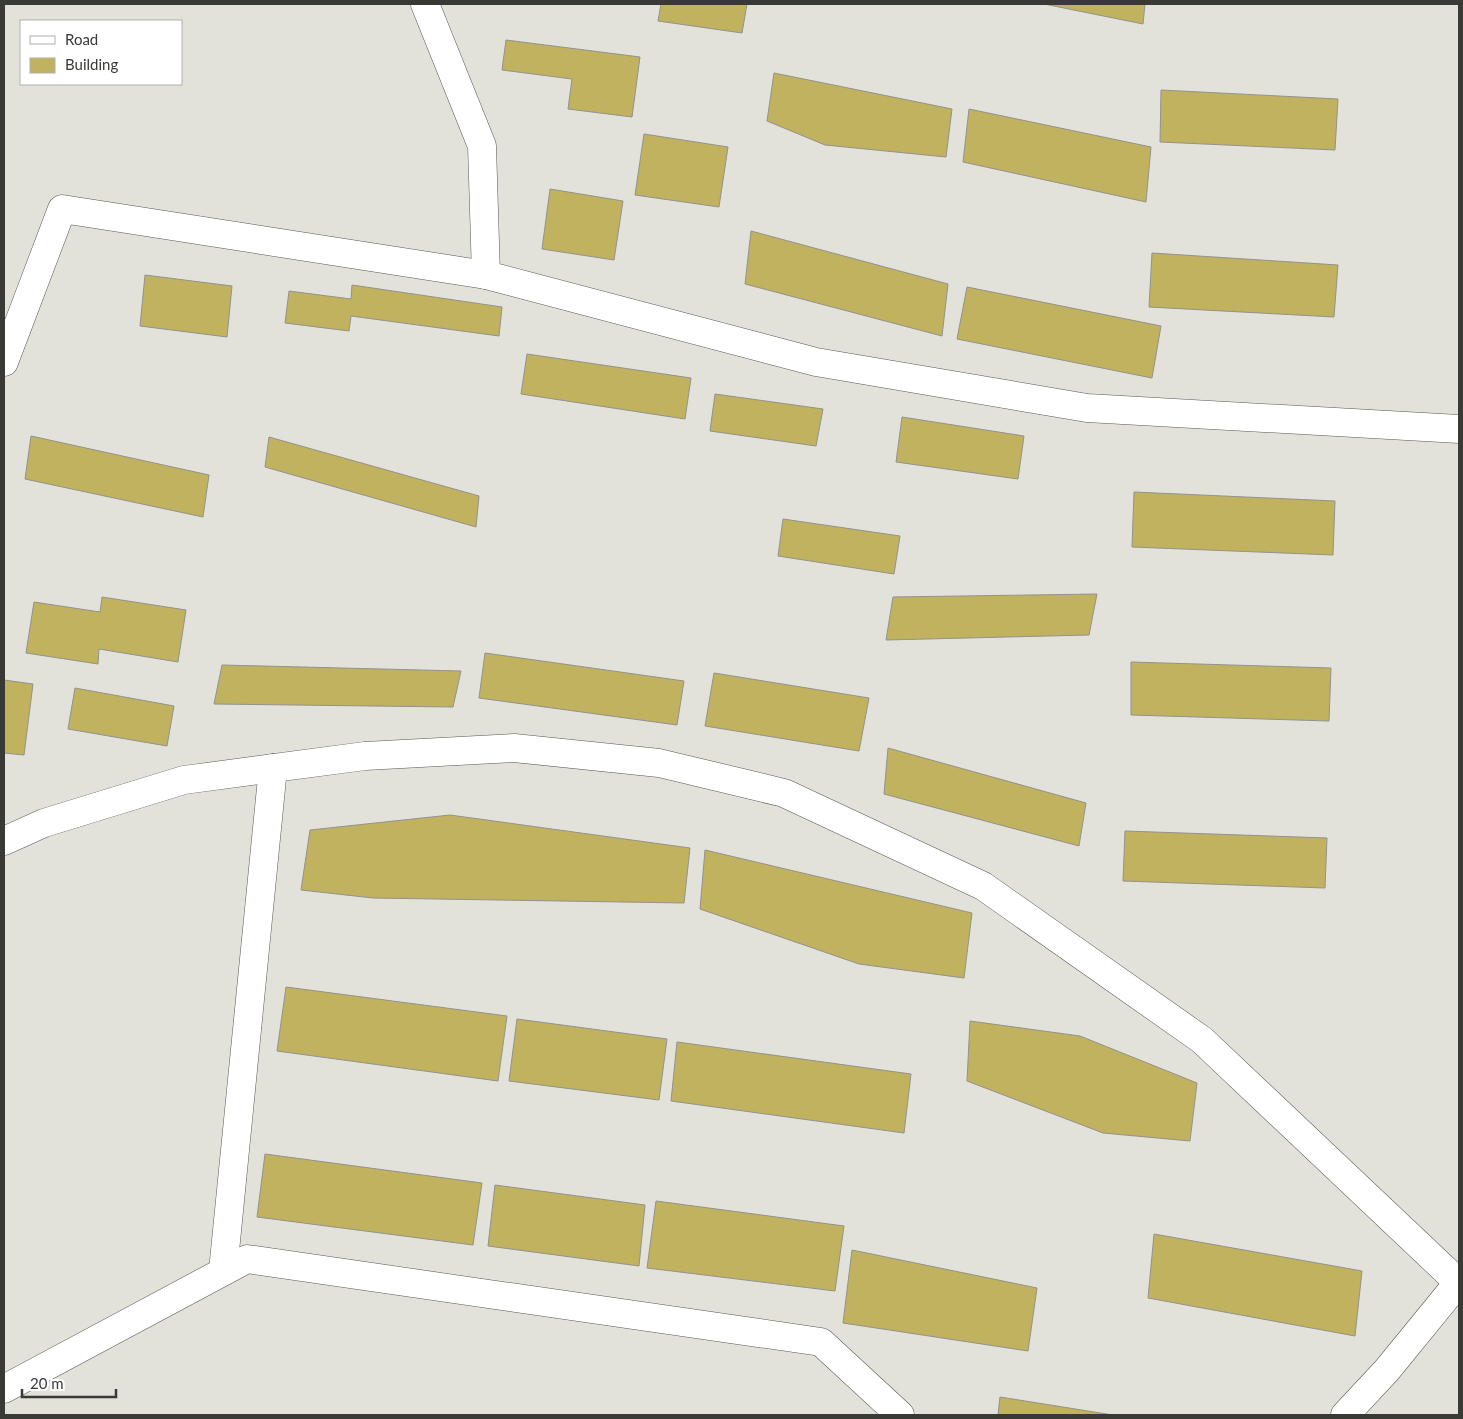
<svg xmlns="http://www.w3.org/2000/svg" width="1463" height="1419" font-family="Lato,sans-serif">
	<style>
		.building { fill: #c0b25e; stroke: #93928d }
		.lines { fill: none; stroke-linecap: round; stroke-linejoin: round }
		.street-casing { stroke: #595853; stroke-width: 29 }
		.secondary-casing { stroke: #595853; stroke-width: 29 }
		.street { stroke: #fff; stroke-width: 28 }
		.secondary { stroke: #fff; stroke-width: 28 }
	</style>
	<rect width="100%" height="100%" fill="#e2e1da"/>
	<g class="building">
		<polygon points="661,4 747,4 742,33 658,21"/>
		<polygon points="1044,4 1145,4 1143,24"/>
		<polygon points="506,40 640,57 632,117 568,109 572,79 502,70"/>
		<polygon points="774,73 952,109 946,157 825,145 767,121"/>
		<polygon points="1161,90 1338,99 1335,150 1160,142"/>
		<polygon points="969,109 1151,147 1146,202 963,162"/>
		<polygon points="644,134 728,147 719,207 635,195"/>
		<polygon points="550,189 623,201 614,260 542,249"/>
		<polygon points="751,231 948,284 942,336 745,284"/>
		<polygon points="1152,253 1338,265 1334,317 1149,307"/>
		<polygon points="145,275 232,286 227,337 140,326"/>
		<polygon points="352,285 502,307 499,336 351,316 349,331 285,323 289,291 351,299"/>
		<polygon points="967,287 1161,326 1152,378 957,339"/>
		<polygon points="527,354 691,378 685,419 521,394"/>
		<polygon points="715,394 823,409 816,446 710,431"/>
		<polygon points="902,417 1024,436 1018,479 896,462"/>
		<polygon points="31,436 209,475 203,517 25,479"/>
		<polygon points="269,437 479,496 476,527 265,467"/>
		<polygon points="1134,492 1335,501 1333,555 1132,547"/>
		<polygon points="783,519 900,536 894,574 778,556"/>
		<polygon points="1097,594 1089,635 886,640 893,597"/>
		<polygon points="102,597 186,610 178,662 99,649 98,664 26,653 34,602 100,612"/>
		<polygon points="485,653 684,681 677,725 479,698"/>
		<polygon points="1131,662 1331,668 1329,721 1131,715"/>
		<polygon points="222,665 461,671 453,707 214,704"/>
		<polygon points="714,673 869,698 859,751 705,726"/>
		<polygon points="4,680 33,684 24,755 4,753"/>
		<polygon points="75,688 174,706 167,746 68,729"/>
		<polygon points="888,748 1086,803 1079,846 884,794"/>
		<polygon points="450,815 690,848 684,903 373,898 301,890 310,830"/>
		<polygon points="1125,831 1327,838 1325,888 1123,881"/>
		<polygon points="705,850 972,913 964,978 859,964 700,909"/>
		<polygon points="286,987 507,1016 498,1081 277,1051"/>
		<polygon points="517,1019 667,1039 659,1100 509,1081"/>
		<polygon points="970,1021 1080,1036 1197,1083 1190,1141 1103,1133 967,1081"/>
		<polygon points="677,1042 911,1074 904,1133 671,1101"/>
		<polygon points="265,1154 482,1183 473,1245 257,1217"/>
		<polygon points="495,1185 645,1205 639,1266 488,1246"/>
		<polygon points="656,1201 844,1226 835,1291 647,1268"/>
		<polygon points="1154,1234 1362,1271 1355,1336 1148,1298"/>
		<polygon points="852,1250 1037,1288 1028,1351 843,1323"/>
		<polygon points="1000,1397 1113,1415 998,1415"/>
	</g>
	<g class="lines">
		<defs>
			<g id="street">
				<polyline points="425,4 482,146 486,275"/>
				<polyline points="4,362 62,209 486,275 816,362 1087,408 1459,429"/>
				<polyline points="223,1271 273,768"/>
				<polyline points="4,1389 247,1259 821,1342 900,1415"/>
				<polyline points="1345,1415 1387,1370 1458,1283"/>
			</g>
			<polyline id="secondary" points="4,841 44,823 184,780 365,756 514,748 659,763 784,793 983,886 1202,1040 1459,1283"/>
		</defs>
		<use href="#street" class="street-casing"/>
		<use href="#secondary" class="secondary-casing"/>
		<use href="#street" class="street"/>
		<use href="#secondary" class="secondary"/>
	</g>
	<rect width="1463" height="1419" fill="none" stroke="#393936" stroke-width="10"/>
	<rect x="20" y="20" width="162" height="65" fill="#ffffff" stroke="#b0b0af"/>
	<rect x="30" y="36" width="25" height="8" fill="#ffffff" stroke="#b0b0af"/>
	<text x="65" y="45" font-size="15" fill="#393936">Road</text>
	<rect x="30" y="58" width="25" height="15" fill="#c0b25e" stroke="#b0b0af"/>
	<text x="65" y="70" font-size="15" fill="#393936">Building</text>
	<path d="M22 1389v8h94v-8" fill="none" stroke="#393936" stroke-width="2.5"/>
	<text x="30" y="1389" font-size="15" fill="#393936" stroke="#ffffff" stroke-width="4" paint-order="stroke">20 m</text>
</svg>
